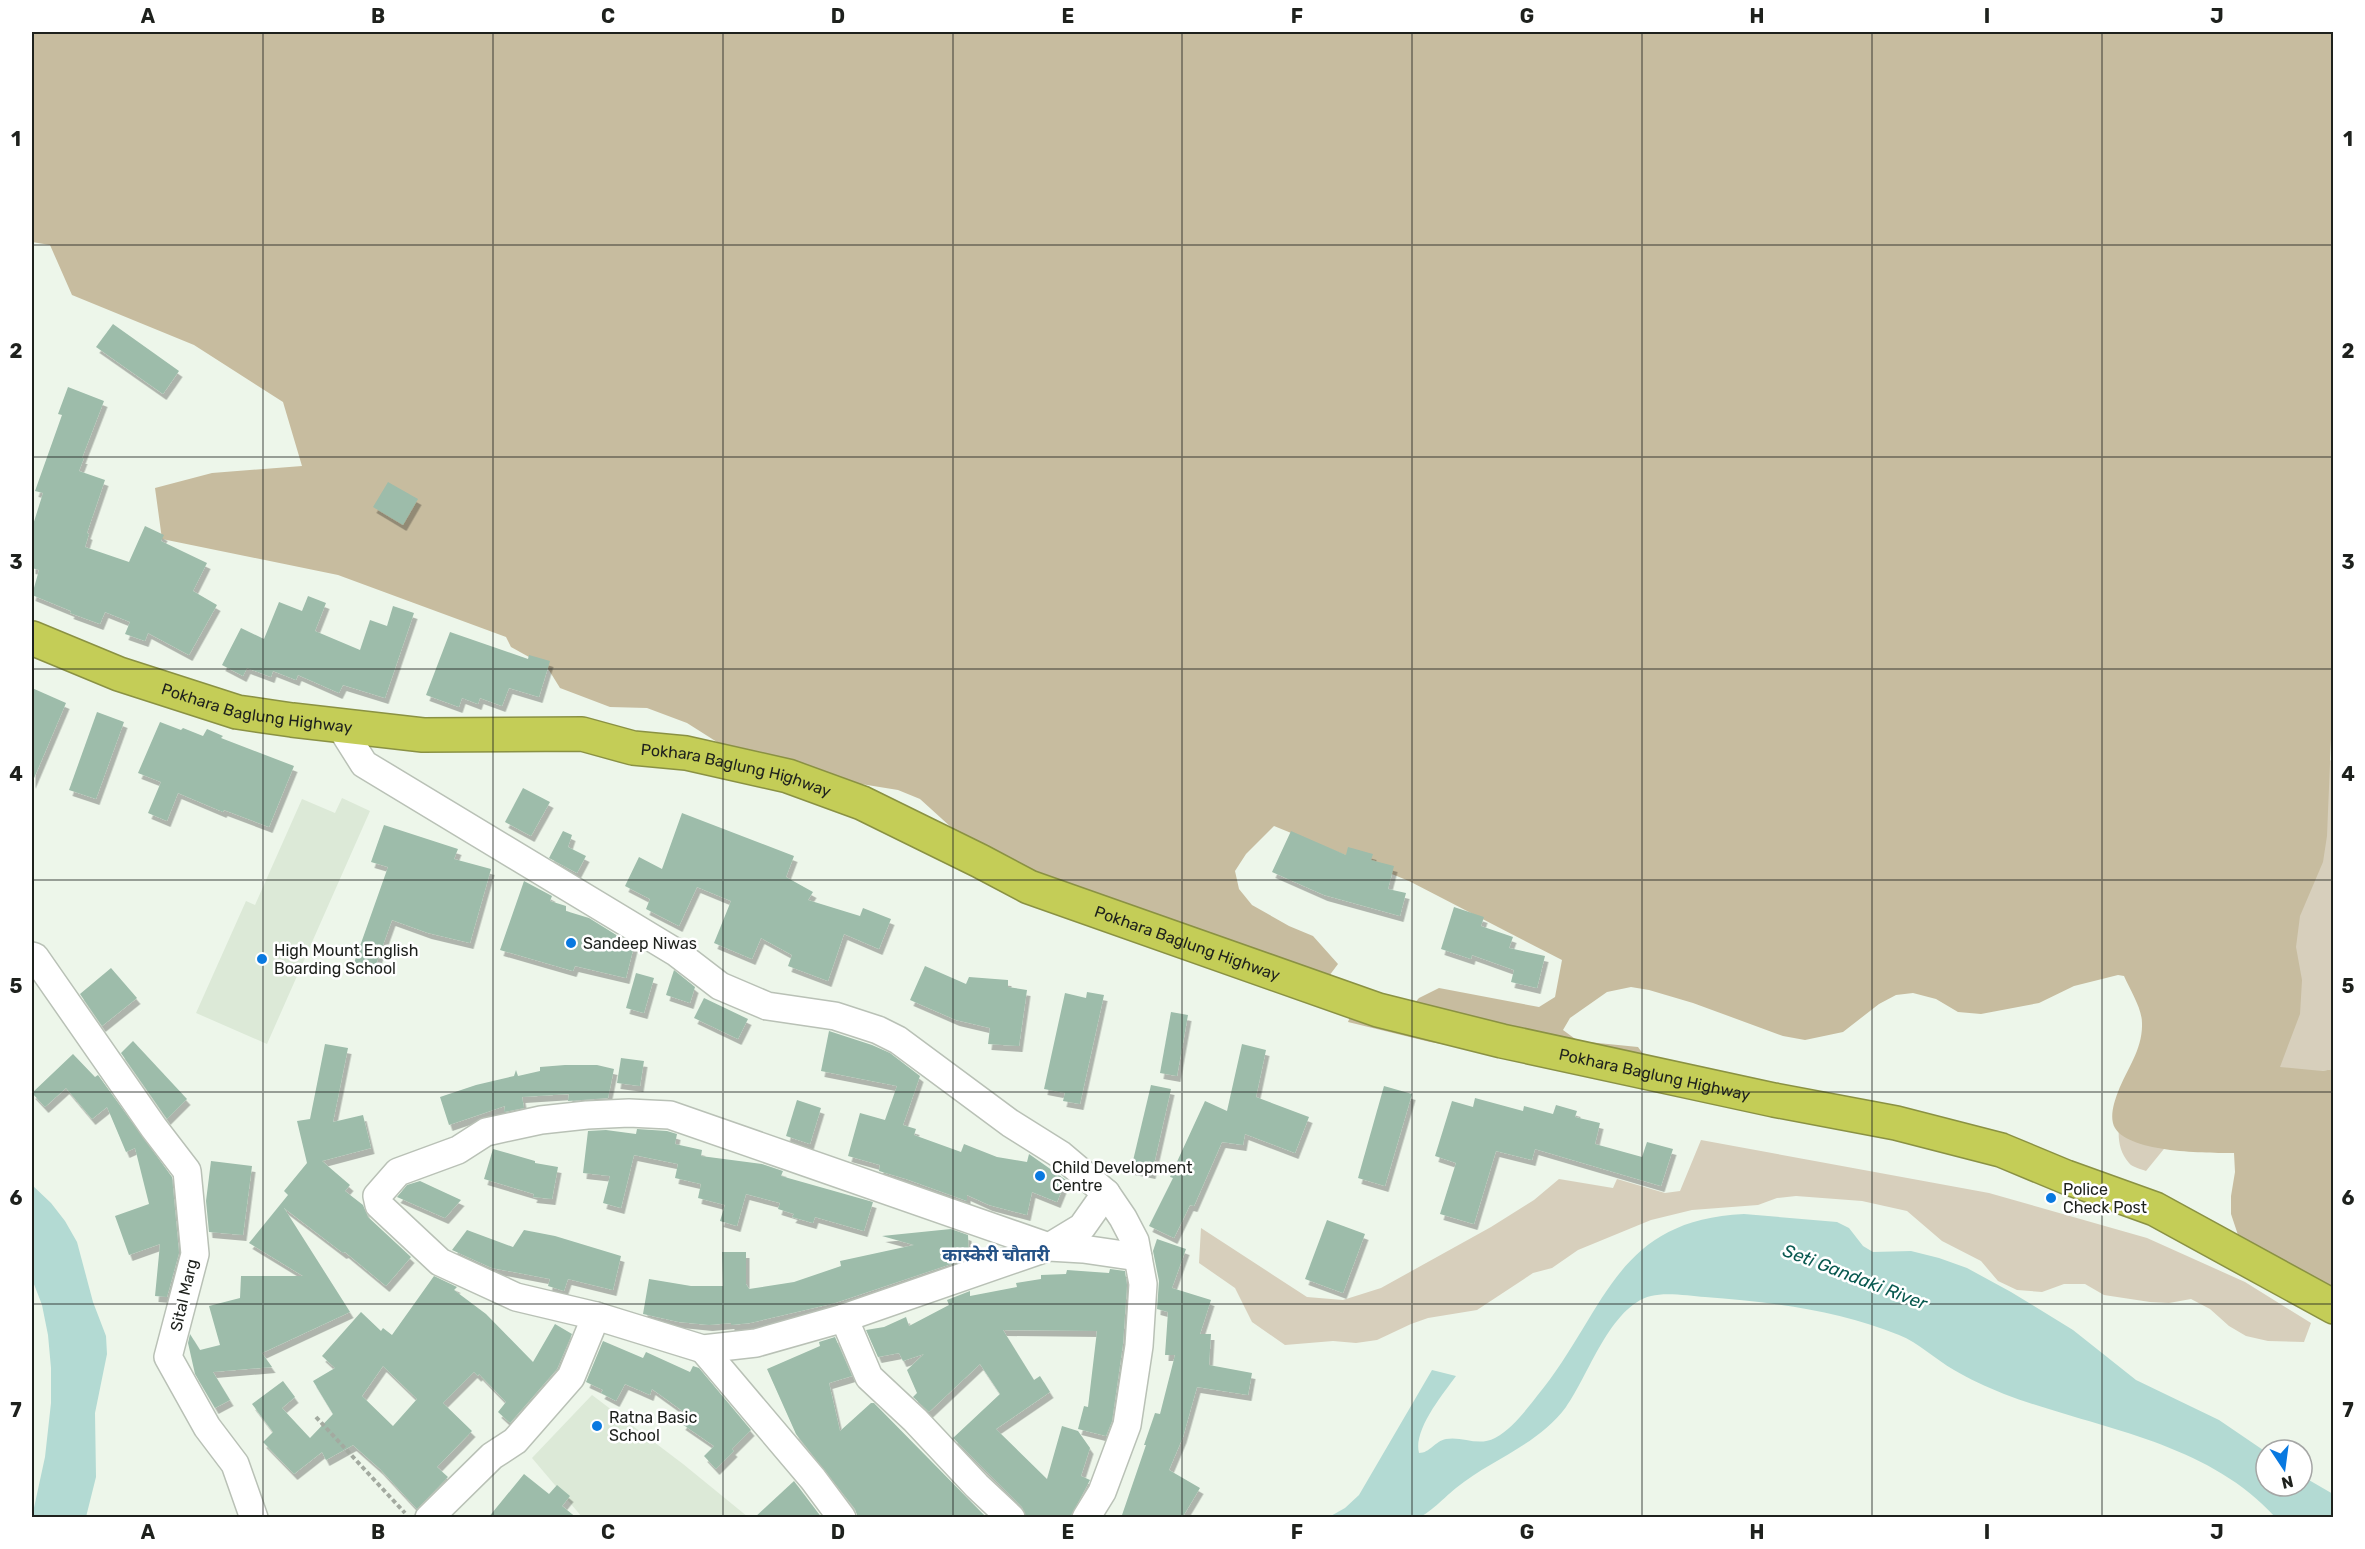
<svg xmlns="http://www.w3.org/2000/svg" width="2365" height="1549" font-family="Rubik,'Noto Sans Devanagari',sans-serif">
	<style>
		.built { fill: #dce9d7 }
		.green { fill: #d7cfbc }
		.forest { fill: #c7bc9f }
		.water { fill: #b3dad3 }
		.building { fill: #9dbcaa; fill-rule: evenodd; filter: url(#shadow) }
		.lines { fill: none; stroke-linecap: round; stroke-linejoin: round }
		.minor-casing { stroke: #b9c1b6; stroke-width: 30 }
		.highway-casing { stroke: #8a9143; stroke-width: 36 }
		.path { stroke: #a3aaa0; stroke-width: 4; stroke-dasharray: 4.5 3; stroke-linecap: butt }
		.minor { stroke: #fff; stroke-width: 27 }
		.highway { stroke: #c4cd57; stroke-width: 33 }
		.grid { fill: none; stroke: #1e211d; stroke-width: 1.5; stroke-opacity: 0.55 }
		.poi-dot { fill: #0979e0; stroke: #fff; stroke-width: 2 }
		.labels { text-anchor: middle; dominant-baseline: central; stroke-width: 5; stroke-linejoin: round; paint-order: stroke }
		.street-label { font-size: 16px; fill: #1e211d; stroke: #fff }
		.poi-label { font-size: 16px; fill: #1e211d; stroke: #fff; text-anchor: start }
		.neighbourhood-label { font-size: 18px; font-weight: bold; fill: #255387; stroke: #fff }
		.water-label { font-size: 18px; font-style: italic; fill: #095950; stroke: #fff }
		.neatline { fill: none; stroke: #1e211d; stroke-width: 2 }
		.grid-label { font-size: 20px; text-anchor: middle; font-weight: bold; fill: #1e211d }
	</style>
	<defs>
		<filter id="shadow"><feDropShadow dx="3.5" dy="6" stdDeviation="0" flood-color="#0004"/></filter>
	</defs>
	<rect width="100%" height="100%" fill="#edf6ea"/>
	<g class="built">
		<polygon points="342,798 370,811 267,1044 196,1013 246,901 255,905 302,799 335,813"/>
		<polygon points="592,1395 683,1464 748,1517 582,1517 532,1458"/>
	</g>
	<g class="green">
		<path d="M2333 757V1069L2322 1071 2172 1139 2146 1171C2141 1169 2132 1167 2129 1163 2115 1147 2118 1127 2122 1108L2169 967Z"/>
		<polygon points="1701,1140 1989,1193 2147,1238 2245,1282 2311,1323 2304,1342 2268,1341 2246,1336 2229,1326 2210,1309 2191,1299 2169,1303 2150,1302 2104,1295 2085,1284 2064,1284 2042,1292 2017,1290 1998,1281 1981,1261 1942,1241 1907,1211 1862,1201 1796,1196 1777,1198 1758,1205 1692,1210 1651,1220 1578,1250 1552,1268 1533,1273 1477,1310 1428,1318 1411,1324 1377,1340 1356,1343 1333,1341 1285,1345 1252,1322 1235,1288 1199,1263 1201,1228 1307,1297 1343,1300 1381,1288 1491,1227 1534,1200 1559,1179 1613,1188 1617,1179 1665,1193 1680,1191"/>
	</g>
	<path class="forest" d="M32 32H2333L2334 710 2332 715 2327 836 2323 862 2300 916 2296 947 2302 980 2300 1014 2280 1067 2322 1071 2333 1069V1294L2239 1238 2231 1214V1196L2235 1172 2234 1153C2208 1153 2130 1153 2115 1128 2109 1118 2114 1102 2118 1092 2127 1069 2143 1049 2142 1023 2142 1008 2130 990 2124 976L2118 975 2074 986 2039 1003 1981 1014 1958 1012 1936 999 1913 993 1896 995 1879 1004 1843 1032 1805 1040 1783 1036 1693 1003 1649 990 1631 987 1607 992 1570 1018 1563 1030 1578 1041 1638 1047 1649 1062 1597 1071 1430 1042 1348 1022 1351 1014 1406 1013 1419 998 1439 988 1539 1007 1555 997 1562 960 1409 881 1274 826 1246 854 1235 871 1239 889 1252 905 1289 926 1313 936 1338 964 1329 976 1188 925 1177 952 963 838 920 799 898 790 861 784 818 785 758 768 687 723 647 708 610 707 560 688 547 667 511 647 506 637 338 575 162 539 155 488 212 473 302 466 283 402 194 345 72 295 50 245 32 242Z"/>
	<g class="water">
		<polygon points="32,1185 51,1203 65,1221 77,1242 93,1302 106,1336 107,1354 95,1413 96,1477 86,1517 32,1517 45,1457 51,1403 51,1368 48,1335 42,1305 32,1279"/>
		<path d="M1744 1214 1837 1222 1849 1228 1863 1246 1873 1252 1911 1251 1939 1258 1967 1268 2011 1292 2073 1330 2136 1380 2219 1420 2266 1452V1486H2302V1476L2333 1494V1517H2275C2205 1440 2096 1429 2004 1394 1987 1387 1969 1379 1954 1370 1935 1359 1919 1343 1899 1335 1838 1310 1770 1302 1705 1297 1689 1296 1667 1292 1651 1296 1610 1306 1588 1377 1566 1407 1538 1445 1492 1459 1456 1488 1447 1495 1427 1516 1417 1518 1409 1519 1399 1518 1390 1518 1370 1518 1350 1518 1329 1517L1345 1508 1359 1495 1432 1370 1456 1376C1443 1394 1413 1430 1419 1453 1430 1453 1435 1441 1446 1439 1463 1436 1478 1447 1495 1438 1512 1429 1526 1410 1537 1396 1606 1313 1613 1220 1744 1214Z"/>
	</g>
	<g class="building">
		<polygon points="113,324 179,371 163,394 96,347"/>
		<polygon points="68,387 104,401 82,458 84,458 79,471 105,480 87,533 89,534 85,547 129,562 145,526 164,535 161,541 207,563 193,591 217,605 189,655 148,633 145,641 125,634 130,622 105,612 100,624 70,613 71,611 32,595 39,570 32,568 32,528 43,493 35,491 62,415 58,414"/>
		<polygon points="388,482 418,499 403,525 373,507"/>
		<polygon points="308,596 326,603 315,631 360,650 370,620 387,626 393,606 414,613 385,698 343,685 339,693 298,675 296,680 273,671 271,677 247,668 243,676 222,665 241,628 264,639 279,602 302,611"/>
		<polygon points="450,632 528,659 529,655 550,661 539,697 509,688 502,706 480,698 478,704 462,698 459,707 426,695"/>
		<polygon points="32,688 66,703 32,783"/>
		<polygon points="97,712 124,722 96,799 69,790"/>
		<polygon points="160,722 181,730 183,728 203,736 207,729 223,736 221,738 294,766 269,827 224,810 223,812 178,793 167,821 148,813 161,782 138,773"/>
		<polygon points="523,788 550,802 531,836 505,822"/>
		<polygon points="682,813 794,856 786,877 813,892 808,900 860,916 863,908 891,919 879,949 844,934 828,981 788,966 792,955 761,938 752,959 714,943 731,901 697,887 679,926 646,909 650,899 625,886 639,857 662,869"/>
		<polygon points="384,825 458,849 454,859 491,869 470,943 428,933 392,920 374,970 354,963 388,867 371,862"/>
		<polygon points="563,831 572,835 568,847 586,856 577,873 549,858"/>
		<polygon points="1291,831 1346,855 1348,847 1373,854 1371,860 1394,866 1388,889 1406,893 1400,916 1324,895 1272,872"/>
		<polygon points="524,881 552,896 550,901 566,906 566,911 589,918 634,946 626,978 575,966 573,971 500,950"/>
		<polygon points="1454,907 1484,917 1481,926 1513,937 1509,948 1545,956 1537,988 1511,982 1514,970 1472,955 1471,959 1441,949"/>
		<polygon points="925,966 966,984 969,977 1008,980 1008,987 1027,990 1019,1046 988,1044 990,1028 956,1020 910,1000"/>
		<polygon points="111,968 137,998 102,1026 80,994"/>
		<polygon points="674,970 695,987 690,1003 666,995"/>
		<polygon points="636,973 654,978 644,1013 626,1008"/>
		<polygon points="1087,992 1104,995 1080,1104 1063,1101 1065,1093 1044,1089 1065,993 1086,998"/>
		<polygon points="704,998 748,1019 738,1039 694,1018"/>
		<polygon points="1171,1012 1188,1015 1177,1076 1160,1073"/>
		<polygon points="829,1031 872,1045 890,1053 920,1076 903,1125 916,1129 914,1135 961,1152 964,1144 997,1157 1027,1162 1029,1154 1066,1180 1057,1202 1032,1192 1027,1215 989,1205 967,1195 967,1201 906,1179 879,1171 880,1165 848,1156 860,1113 885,1120 897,1086 821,1071"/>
		<polygon points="133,1041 187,1099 167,1119 121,1053"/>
		<polygon points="325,1044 348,1048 333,1122 363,1115 371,1148 322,1161 350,1185 345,1191 363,1205 368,1217 411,1257 386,1286 345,1252 343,1253 284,1208 350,1312 262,1353 272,1367 213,1372 230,1400 215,1408 195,1374 188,1343 190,1334 200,1350 220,1345 209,1306 240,1298 241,1276 303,1276 249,1243 288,1195 284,1191 307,1163 297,1121 310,1119"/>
		<polygon points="1242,1044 1266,1050 1256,1097 1309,1117 1295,1153 1245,1134 1243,1145 1222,1142 1194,1206 1190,1205 1174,1238 1149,1226 1173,1178 1170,1177 1205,1101 1227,1111"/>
		<polygon points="73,1054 95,1077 98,1075 172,1177 179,1253 167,1297 155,1296 160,1244 129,1255 115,1216 149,1204 135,1148 126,1152 107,1107 92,1119 66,1088 45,1107 32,1093"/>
		<polygon points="621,1058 644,1061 640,1086 617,1083"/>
		<polygon points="565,1065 597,1065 614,1069 608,1098 568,1101 569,1094 522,1097 524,1108 504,1112 505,1106 449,1125 440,1097 476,1085 514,1076 516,1070 518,1076 540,1071 540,1067"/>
		<polygon points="1151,1085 1171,1089 1152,1173 1131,1169"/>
		<polygon points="1384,1086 1412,1094 1385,1186 1358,1178"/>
		<polygon points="1475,1098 1523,1111 1524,1106 1553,1114 1556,1105 1577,1111 1575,1117 1600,1123 1595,1144 1642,1157 1647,1142 1673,1149 1661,1186 1535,1149 1532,1160 1496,1151 1474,1224 1440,1214 1456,1163 1435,1156 1452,1101 1473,1107"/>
		<polygon points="797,1100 821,1108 810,1144 786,1136"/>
		<polygon points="637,1129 667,1131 677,1134 675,1144 702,1150 701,1156 762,1164 783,1171 781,1176 873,1202 864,1231 815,1217 813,1223 792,1217 794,1214 778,1209 780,1203 746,1194 737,1226 720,1221 725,1205 698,1198 701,1184 675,1178 678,1164 634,1155 621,1208 603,1203 610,1176 583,1173 588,1131 606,1130 636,1134"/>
		<polygon points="493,1149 535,1161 535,1163 558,1167 552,1199 533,1197 534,1194 484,1179"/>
		<polygon points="211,1161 252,1166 243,1235 209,1232 206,1201"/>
		<polygon points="420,1181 435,1188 461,1200 445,1218 397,1197 407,1185"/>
		<polygon points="1327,1220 1365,1234 1343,1293 1305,1279"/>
		<polygon points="951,1229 968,1235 969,1258 835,1303 750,1323 731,1325 731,1323 709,1325 679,1322 643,1314 649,1279 691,1286 723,1286 722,1252 746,1252 746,1284 749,1289 794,1282 841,1266 840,1261 914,1245 882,1236"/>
		<polygon points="467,1230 513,1247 524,1230 555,1236 621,1256 613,1290 568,1279 564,1291 548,1286 550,1279 492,1268 452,1250"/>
		<polygon points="1157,1239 1186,1249 1172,1288 1211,1300 1200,1334 1211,1334 1209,1365 1252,1373 1248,1395 1197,1387 1183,1437 1169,1470 1200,1488 1182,1518 1121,1518 1146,1445 1144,1445 1155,1413 1160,1414 1175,1355 1165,1355 1168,1312 1157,1309 1159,1281 1153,1251"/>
		<polygon points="1110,1269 1125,1271 1127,1285 1123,1344 1112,1421 1106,1436 1078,1429 1084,1406 1088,1407 1097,1331 1003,1330 1034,1380 1040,1376 1050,1392 996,1429 1047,1479 1062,1426 1078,1431 1090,1448 1081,1476 1090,1480 1070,1518 1026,1518 1022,1507 953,1438 1000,1394 980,1364 929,1412 913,1397 917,1393 907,1370 924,1354 903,1361 899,1353 878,1357 866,1330 884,1327 906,1317 909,1326 949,1305 947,1300 970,1291 970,1296 1017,1287 1016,1283 1041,1279 1041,1275 1066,1274 1067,1270 1109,1273"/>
		<path d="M434 1276 457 1287 454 1290 486 1314 533 1362 555 1324 572 1334 557 1369 510 1423 498 1412 506 1402 479 1374 478 1376 474 1372 443 1403 472 1431 437 1467 448 1477 417 1509 380 1469 353 1445 326 1460 322 1452 294 1474 263 1442 273 1432 252 1404 283 1381 295 1397 282 1408 310 1438 333 1414 313 1381 335 1368 322 1356 361 1312 381 1331 383 1328 392 1335ZM383 1366 417 1399 393 1426 362 1396Z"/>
		<polygon points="835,1337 852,1376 829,1383 840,1431 871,1403 874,1403 987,1518 858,1518 855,1509 796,1434 767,1369 820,1346 819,1342"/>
		<polygon points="603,1341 643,1358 646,1352 690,1372 693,1366 699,1368 751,1430 732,1449 734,1451 716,1469 704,1456 714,1446 682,1424 688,1415 652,1389 650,1395 625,1384 616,1401 601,1393 603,1390 586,1382"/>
		<polygon points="524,1474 549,1494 557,1485 570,1496 562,1506 577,1518 488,1518"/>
		<polygon points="794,1481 822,1518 754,1518"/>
	</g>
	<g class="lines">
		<defs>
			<g id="minor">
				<polyline points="340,726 364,764 677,953 720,986 767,1006 835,1016 878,1030 898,1040 1010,1123 1061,1155 1074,1166 1106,1193 1123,1218 1135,1241 1143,1284 1139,1346 1127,1425 1102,1492 1086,1518"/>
				<polyline points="32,956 35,957 154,1128 187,1171 195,1254 168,1357 207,1427 235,1464 254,1518"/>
				<polyline points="1106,1193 1082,1227 1049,1247 844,1318 756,1343 703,1349 596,1316 516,1297 440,1262 379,1205 377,1196 398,1172 458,1150 486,1132 541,1120 587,1115 629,1113 670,1115 1049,1247 1083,1249 1138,1257"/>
				<polyline points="844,1318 869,1377 915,1420 977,1486 1011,1518"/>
				<polyline points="703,1349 813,1479 842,1518"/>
				<polyline points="429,1518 492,1456 515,1441 571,1377 596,1316"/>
			</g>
			<g id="highway">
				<path id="s1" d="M32 638 119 674 237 712 292 720 423 735 582 734 633 748 686 753 788 776 862 803 980 861 1029 887 1378 1010 1502 1041 1774 1100 1896 1123 2001 1150 2066 1177 2155 1209 2334 1307"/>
			</g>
		</defs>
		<use href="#minor" class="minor-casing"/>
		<use href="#highway" class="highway-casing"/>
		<polyline class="path" points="316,1417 405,1513"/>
		<use href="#minor" class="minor"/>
		<use href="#highway" class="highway"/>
	</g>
	<path class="grid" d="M263 32V1518M493 32V1518M723 32V1518M953 32V1518M1182 32V1518M1412 32V1518M1642 32V1518M1872 32V1518M2102 32V1518M32 245H2334M32 457H2334M32 669H2334M32 880H2334M32 1092H2334M32 1304H2334"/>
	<g class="poi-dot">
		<circle cx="571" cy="943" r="6"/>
		<circle cx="262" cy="959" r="6"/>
		<circle cx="1040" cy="1176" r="6"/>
		<circle cx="2051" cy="1198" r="6"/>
		<circle cx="597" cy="1426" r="6"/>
	</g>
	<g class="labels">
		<g class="street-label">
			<text stroke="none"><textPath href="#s1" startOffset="237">Pokhara Baglung Highway</textPath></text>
			<text stroke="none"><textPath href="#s1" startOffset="723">Pokhara Baglung Highway</textPath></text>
			<text stroke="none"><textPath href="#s1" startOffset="1209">Pokhara Baglung Highway</textPath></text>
			<text stroke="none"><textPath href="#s1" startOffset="1695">Pokhara Baglung Highway</textPath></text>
			<text transform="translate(184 1295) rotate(-77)">Sital Marg</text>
		</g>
		<g class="poi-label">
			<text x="583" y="943">Sandeep Niwas</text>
			<text x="274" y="950">High Mount English<tspan x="274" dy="18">Boarding School</tspan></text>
			<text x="1052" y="1167">Child Development<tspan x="1052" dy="18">Centre</tspan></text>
			<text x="2063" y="1189">Police<tspan x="2063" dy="18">Check Post</tspan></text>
			<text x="609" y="1417">Ratna Basic<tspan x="609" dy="18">School</tspan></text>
		</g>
		<g class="neighbourhood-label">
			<text x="996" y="1255">कास्केरी चौतारी</text>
		</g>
		<g class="water-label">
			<text transform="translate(1855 1277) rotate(21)">Seti Gandaki River</text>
		</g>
	</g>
	<rect width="2365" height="1549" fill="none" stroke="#ffffff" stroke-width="66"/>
	<g transform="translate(2284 1468) rotate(167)"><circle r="28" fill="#ffffff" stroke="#a5a6a5" stroke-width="1.5"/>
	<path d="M0-4.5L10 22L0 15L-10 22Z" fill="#0979e0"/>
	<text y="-9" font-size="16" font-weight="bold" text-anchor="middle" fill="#1e211d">N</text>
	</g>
	<rect x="33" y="33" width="2299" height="1483" class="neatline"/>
	<g class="grid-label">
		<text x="148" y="23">A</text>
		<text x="378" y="23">B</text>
		<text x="608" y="23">C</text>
		<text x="838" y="23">D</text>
		<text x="1068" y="23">E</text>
		<text x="1297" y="23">F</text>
		<text x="1527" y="23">G</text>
		<text x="1757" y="23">H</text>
		<text x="1987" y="23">I</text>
		<text x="2217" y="23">J</text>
		<text x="16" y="146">1</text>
		<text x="2348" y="146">1</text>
		<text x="16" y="358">2</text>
		<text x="2348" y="358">2</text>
		<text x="16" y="569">3</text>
		<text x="2348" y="569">3</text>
		<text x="16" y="781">4</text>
		<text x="2348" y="781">4</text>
		<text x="16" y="993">5</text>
		<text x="2348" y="993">5</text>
		<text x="16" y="1205">6</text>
		<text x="2348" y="1205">6</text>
		<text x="16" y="1417">7</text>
		<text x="2348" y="1417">7</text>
		<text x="148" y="1539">A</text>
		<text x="378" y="1539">B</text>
		<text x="608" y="1539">C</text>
		<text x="838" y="1539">D</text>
		<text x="1068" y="1539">E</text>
		<text x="1297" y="1539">F</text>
		<text x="1527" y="1539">G</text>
		<text x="1757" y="1539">H</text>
		<text x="1987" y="1539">I</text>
		<text x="2217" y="1539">J</text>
	</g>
</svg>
